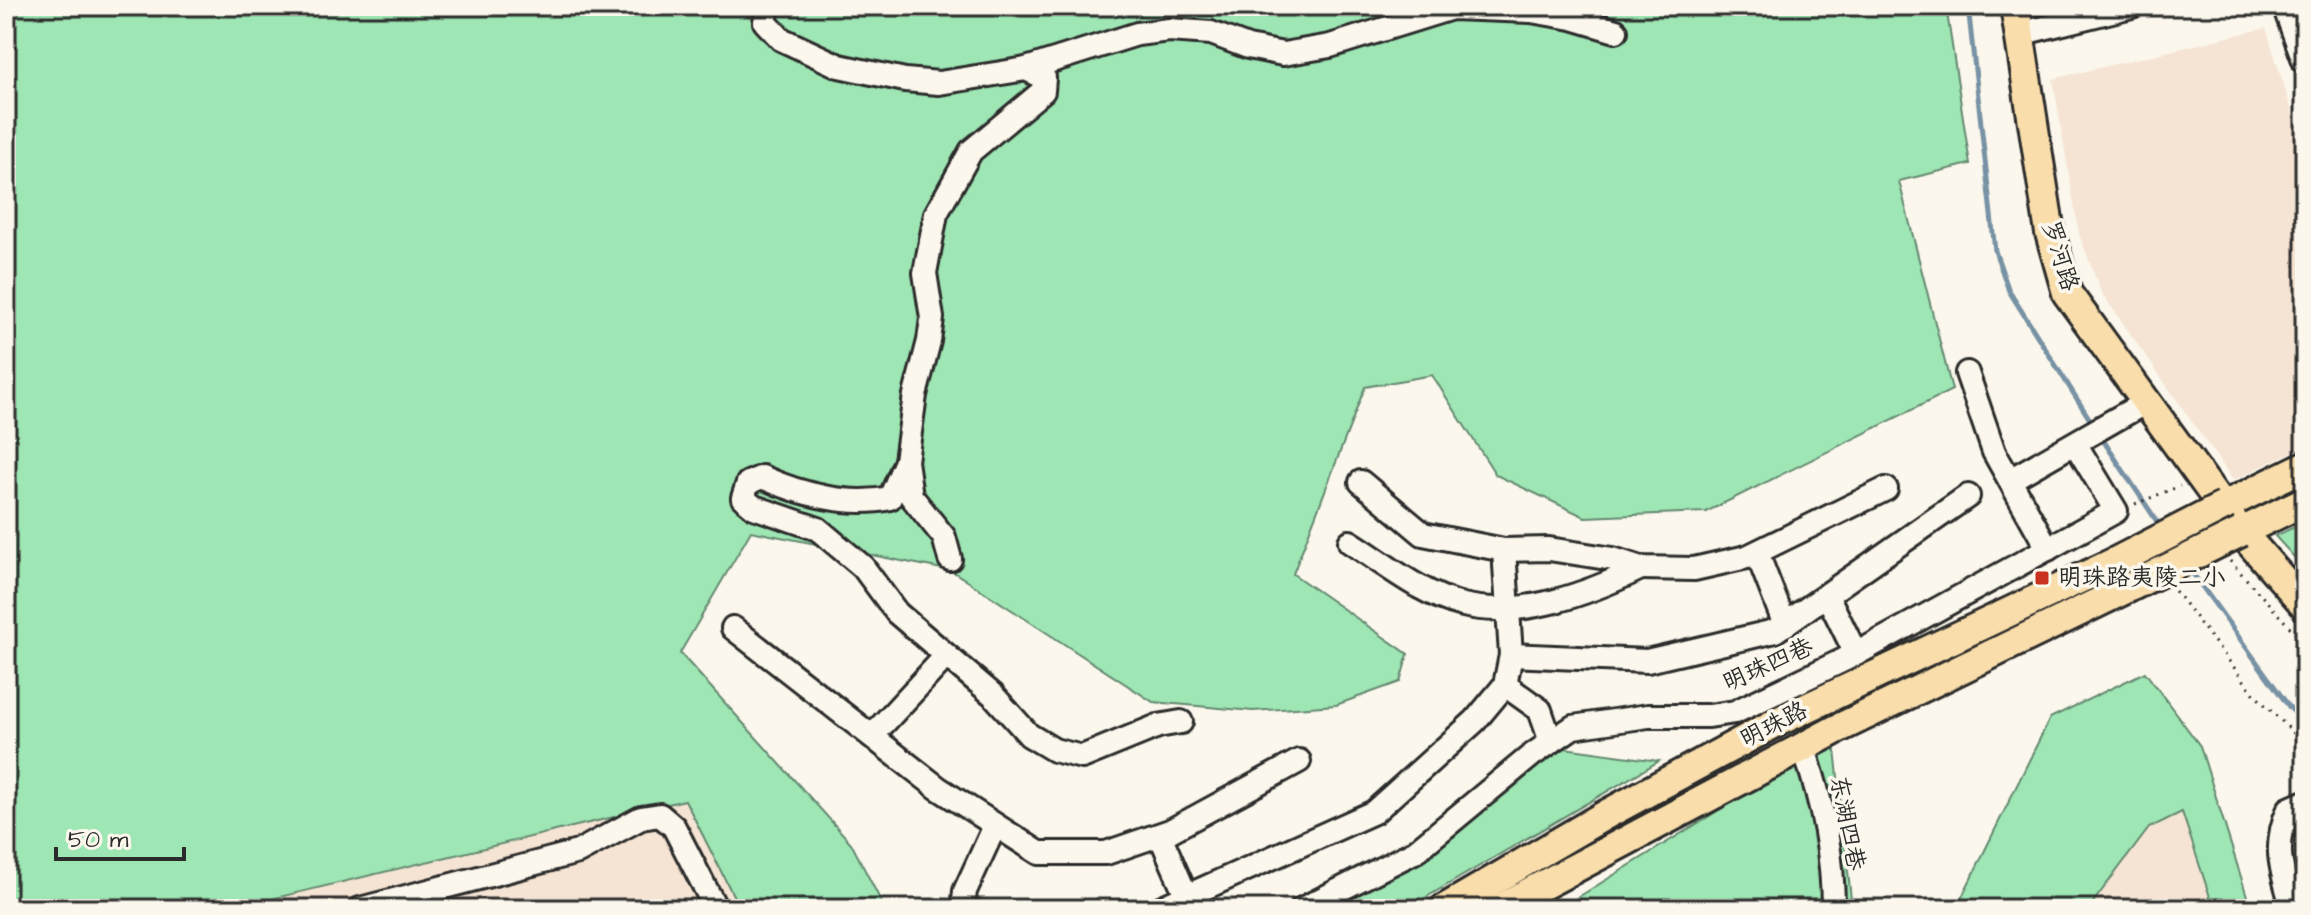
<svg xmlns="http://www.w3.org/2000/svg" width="2311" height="915" font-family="'Architects Daughter','LXGW WenKai TC',sans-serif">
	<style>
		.built { fill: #f5e4d3 }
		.green { fill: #9ee6b4; stroke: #648870; stroke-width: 2 }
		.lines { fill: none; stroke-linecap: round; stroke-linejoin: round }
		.stream { stroke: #7892a5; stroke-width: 5 }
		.minor-casing { stroke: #2b2b2b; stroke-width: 28 }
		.major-casing { stroke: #2b2b2b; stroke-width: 34 }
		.path { stroke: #2b2b2b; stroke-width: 3; stroke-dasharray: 2 6; stroke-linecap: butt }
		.minor { stroke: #fbf7ec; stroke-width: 22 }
		.major { stroke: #f9deab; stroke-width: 28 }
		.major-bridge-casing { stroke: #2b2b2b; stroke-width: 34; stroke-linecap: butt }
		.major-bridge { stroke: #f9deab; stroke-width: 28 }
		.poi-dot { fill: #c8321e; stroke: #fbf7ec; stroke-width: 3 }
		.labels { text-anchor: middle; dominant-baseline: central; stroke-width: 7; stroke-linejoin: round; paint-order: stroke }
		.street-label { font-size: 24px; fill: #2b2b2b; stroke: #fbf7ec }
		.poi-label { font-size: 24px; fill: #2b2b2b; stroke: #fbf7ec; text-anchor: start }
	</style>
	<rect width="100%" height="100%" fill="#fbf7ec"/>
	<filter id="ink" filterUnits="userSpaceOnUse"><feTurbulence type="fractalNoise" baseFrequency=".0125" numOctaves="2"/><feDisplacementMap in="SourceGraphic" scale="16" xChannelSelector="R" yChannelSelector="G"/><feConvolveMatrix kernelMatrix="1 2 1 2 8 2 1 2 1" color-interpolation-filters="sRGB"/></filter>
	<g filter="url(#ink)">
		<g class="built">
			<polygon points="2266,28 2305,154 2305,446 2233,480 2101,292 2079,234 2053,79"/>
			<polygon points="685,800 740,909 229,909"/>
			<polygon points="2183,812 2214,909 2088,909 2149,828"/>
		</g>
		<g class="green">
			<polygon points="6,6 1946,6 1970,164 1899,181 1952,390 1706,512 1585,517 1496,475 1432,375 1365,387 1293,574 1408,654 1400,682 1336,705 1253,711 1153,702 952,571 751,531 680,653 851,843 885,909 740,909 685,800 229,909 6,909"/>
			<polygon points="2305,522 2305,569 2275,536"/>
			<polygon points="2145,672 2200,746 2251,909 2214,909 2182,812 2149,828 2088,909 1956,909 2050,718"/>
			<polygon points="1834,739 1852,909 1559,909"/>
			<polygon points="1557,747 1659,761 1406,909 1321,909"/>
		</g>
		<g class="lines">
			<g class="stream">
				<polyline points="1968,6 1995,251 2009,291 2094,426"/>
				<polyline points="2099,434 2162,529"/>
				<polyline points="2188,567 2290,708 2305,723"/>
			</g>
			<defs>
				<g id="minor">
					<polyline points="768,6 765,22 781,39 839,66 905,80 939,83 1026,69 1137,34 1169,30 1211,33 1248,47 1283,54 1330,46 1452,8 1531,11 1572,18 1616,31"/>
					<polyline points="2284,6 2305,63"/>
					<polyline points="2019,34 2132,6"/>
					<polyline points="1967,373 1994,452 2048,549"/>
					<path d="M906 461 890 498C849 507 800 494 762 477L748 483 743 498 754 507 818 529 863 567 897 613 993 695 1029 735 1054 750 1082 757 1158 726 1181 722"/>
					<polyline points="2010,480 2146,402"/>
					<polyline points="1361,482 1423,534 1504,550 1549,549 1613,559 1641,568 1694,569 1747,557 1886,489"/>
					<path d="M1350 542C1385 564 1422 595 1463 605 1522 619 1589 593 1641 568"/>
					<polyline points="1757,553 1785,625"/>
					<polyline points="950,559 944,537 911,496 906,461 915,395 929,341 932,318 925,273 936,214 971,151 1043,91 1044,78 1026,69"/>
					<polyline points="1828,597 1856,654"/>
					<polyline points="733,628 938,788 1039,853 1106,853 1170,831 1299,761"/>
					<polyline points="1511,655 1647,661 1775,631 1968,496"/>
					<polyline points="1505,685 1540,710 1551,742"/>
					<polyline points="872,736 946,656"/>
					<path d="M1803 747C1822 800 1833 852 1833 909"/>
					<polyline points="1160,835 1192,909"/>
					<polyline points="360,909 578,852 641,818 660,815 674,827 716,909"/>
					<polyline points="963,909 965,891 994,828"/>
					<polyline points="1158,909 1374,812 1475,721 1505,685 1511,655 1504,550"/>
					<polyline points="1302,909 1416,851 1532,755 1573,727 1648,716 1709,716 1735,712 1856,654 2116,511 2076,445"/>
					<path d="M2293 909C2282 872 2272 846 2289 809L2305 802"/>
				</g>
				<g id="major">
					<polyline points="2015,6 2050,233 2067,293 2241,532 2305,605"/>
					<polyline points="2224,506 2305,466"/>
					<polyline points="2241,532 2305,501"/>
					<polyline points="1444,909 1607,814 1779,721 2115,562"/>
					<polyline points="1498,909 1835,730 2126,589"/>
				</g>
			</defs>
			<use href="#minor" class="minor-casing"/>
			<use href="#major" class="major-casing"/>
			<g class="path">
				<polyline points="2135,504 2180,486"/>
				<polyline points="2230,561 2305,644"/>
				<polyline points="2175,591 2256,696 2305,744"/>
			</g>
			<use href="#minor" class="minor"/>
			<use href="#major" class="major"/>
			<defs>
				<g id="major-bridge">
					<polyline points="2115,562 2224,506"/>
					<polyline points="2126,589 2241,532"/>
				</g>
			</defs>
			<use href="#major-bridge" class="major-bridge-casing"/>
			<use href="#major-bridge" class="major-bridge"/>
		</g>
	</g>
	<rect class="poi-dot" x="2034" y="570" width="16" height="16" rx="4"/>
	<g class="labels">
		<g class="street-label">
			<text transform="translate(2060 256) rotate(73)">罗河路</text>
			<text transform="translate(1768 665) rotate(-24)">明珠四巷</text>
			<text transform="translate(1774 725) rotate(-27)">明珠路</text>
			<text transform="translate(1847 823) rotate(79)">东湖四巷</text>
		</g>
		<g class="poi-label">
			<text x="2058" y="578">明珠路夷陵二小</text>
		</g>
	</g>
	<rect width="2311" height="915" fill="none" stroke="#fbf7ec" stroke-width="32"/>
	<rect x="16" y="16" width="2279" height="883" fill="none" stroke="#2b2b2b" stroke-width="3" filter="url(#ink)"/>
	<path d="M56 847v12h128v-12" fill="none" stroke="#2b2b2b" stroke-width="4"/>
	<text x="68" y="847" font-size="24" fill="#2b2b2b" stroke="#fbf7ec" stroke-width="6" paint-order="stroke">50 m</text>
</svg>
